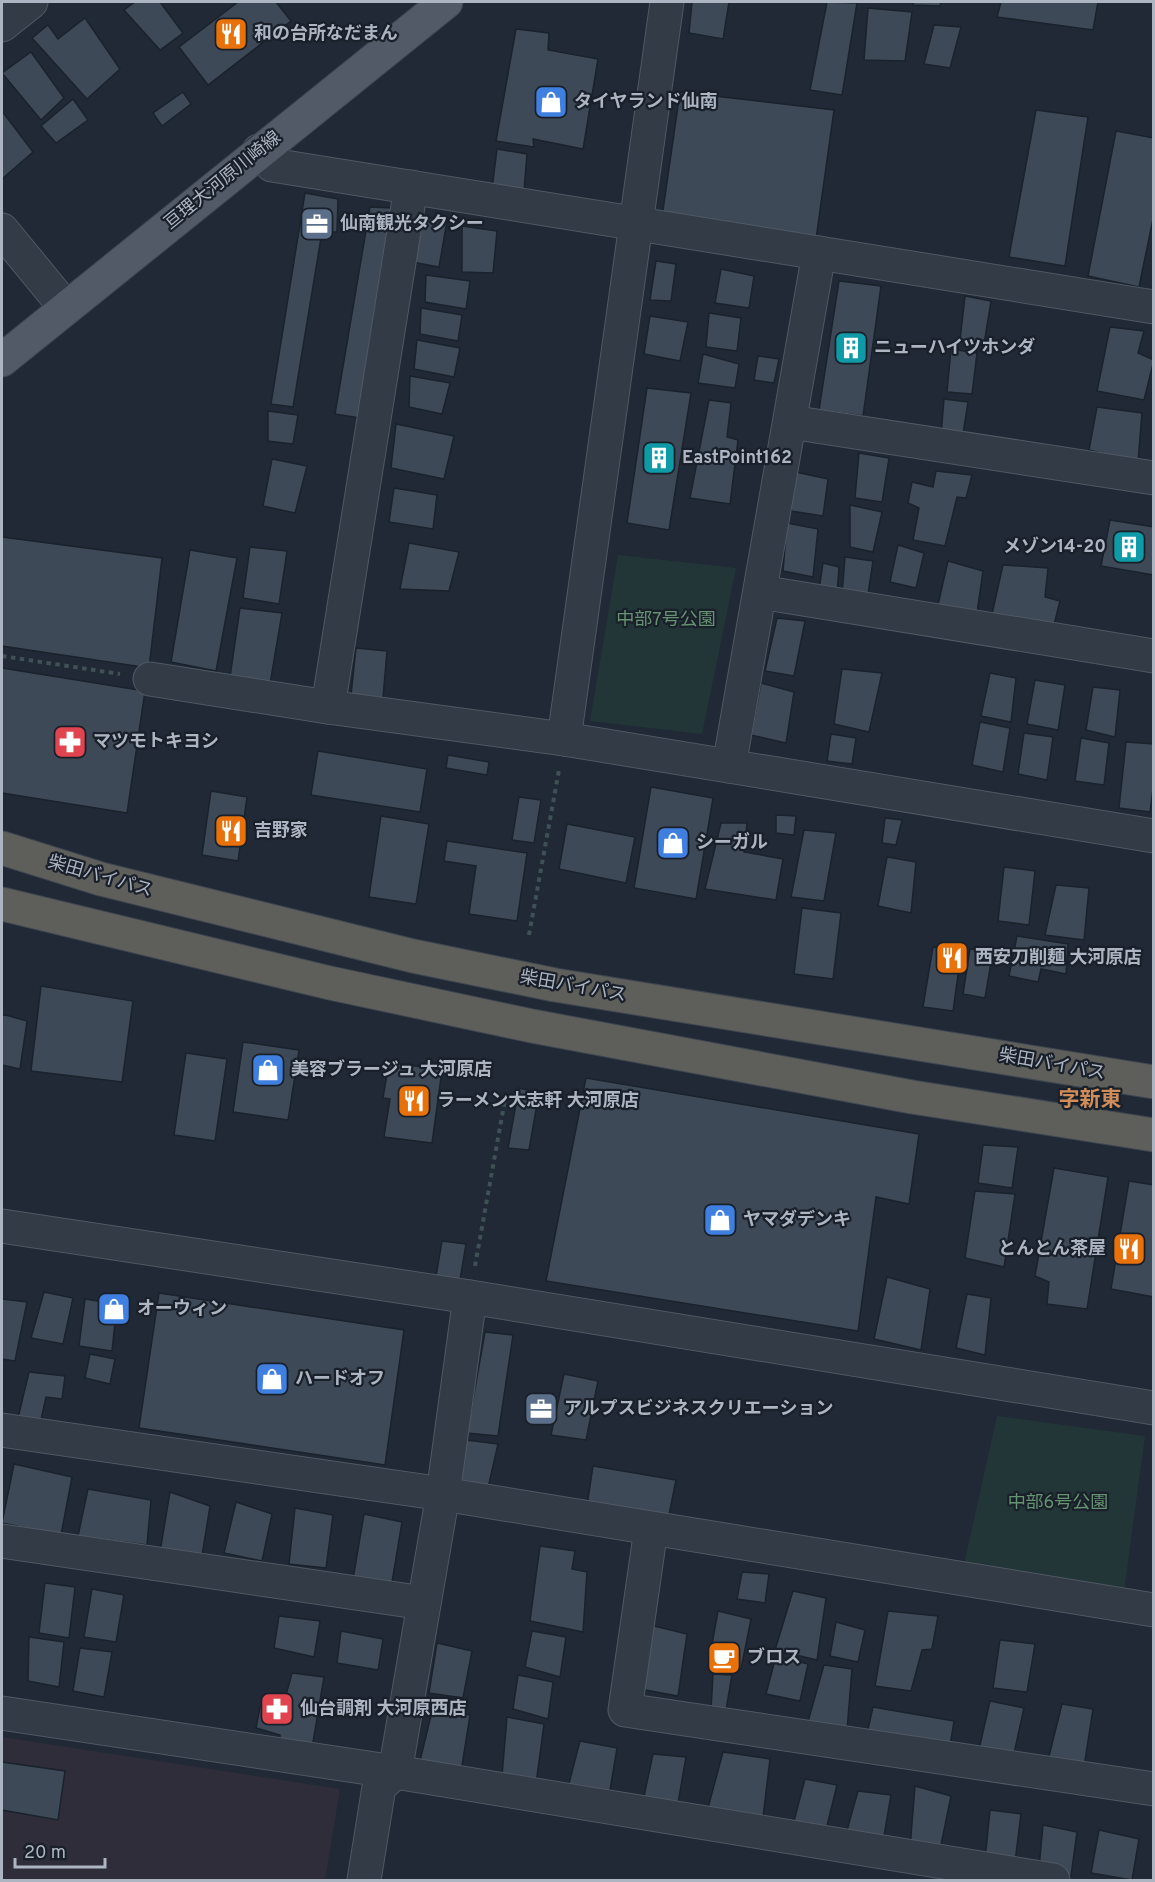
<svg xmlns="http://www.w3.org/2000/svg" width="1155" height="1882" font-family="Overpass,'Noto Sans JP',sans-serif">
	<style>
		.medical { fill: #2f2d3a }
		.green { fill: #223637 }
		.building { fill: #3e4958; stroke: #1a222c; stroke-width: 1.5 }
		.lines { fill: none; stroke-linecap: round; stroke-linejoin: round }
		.minor-casing { stroke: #505864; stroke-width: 35 }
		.tertiary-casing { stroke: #505864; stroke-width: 35 }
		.primary-casing { stroke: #3c444f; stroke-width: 35 }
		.trunk-casing { stroke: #3d4550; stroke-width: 35 }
		.path { stroke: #3f5154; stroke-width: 4; stroke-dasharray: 4.5 4.5; stroke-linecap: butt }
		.minor { stroke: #333b46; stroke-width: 33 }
		.tertiary { stroke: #333b46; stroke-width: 33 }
		.primary { stroke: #515a66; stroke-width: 33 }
		.trunk { stroke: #5e5e5b; stroke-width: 33 }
		.labels { text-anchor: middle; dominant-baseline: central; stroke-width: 4.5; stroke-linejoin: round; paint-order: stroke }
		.poi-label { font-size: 18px; font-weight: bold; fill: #adb5c3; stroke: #19202a; text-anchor: start }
		.street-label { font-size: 18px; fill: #adb5c3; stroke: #19202a }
		.park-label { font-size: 18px; fill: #659270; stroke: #19202a }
		.quarter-label { font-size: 21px; font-weight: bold; fill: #cf8d5b; stroke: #19202a }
	</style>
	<rect width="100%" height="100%" fill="#202935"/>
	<polygon class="medical" points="2,1737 340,1789 325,1880 2,1880"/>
	<g class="green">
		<polygon points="618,555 736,568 702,734 590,721"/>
		<polygon points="997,1416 1145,1436 1124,1591 963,1569"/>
	</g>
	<g class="building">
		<polygon points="135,2 160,2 183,33 160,50 124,10"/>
		<polygon points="238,2 276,2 291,21 208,85 179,47"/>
		<polygon points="692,2 729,2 723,39 689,33"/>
		<polygon points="827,2 857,3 842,95 810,90"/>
		<polygon points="914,2 941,2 940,6 913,5"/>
		<polygon points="1001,2 1098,2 1093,30 997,17"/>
		<polygon points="868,8 912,12 905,61 864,60"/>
		<polygon points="85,18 120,69 87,99 32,38 48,25 58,39"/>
		<polygon points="934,25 961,27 950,68 924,64"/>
		<polygon points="516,29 549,33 548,50 598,59 583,149 533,139 534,147 496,141"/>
		<polygon points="31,52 64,98 41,120 2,73"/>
		<polygon points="183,92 191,104 162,126 153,113"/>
		<polygon points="680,92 834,110 816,239 662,217"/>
		<polygon points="73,99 88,120 56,143 41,126"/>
		<polygon points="1036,110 1088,117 1065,266 1009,257"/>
		<polygon points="2,111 33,152 2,179"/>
		<polygon points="1116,131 1154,138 1154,214 1139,287 1088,276"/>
		<polygon points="497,149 527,154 524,191 492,189"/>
		<polygon points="305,193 338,199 337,232 322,232 293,407 271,404"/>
		<polygon points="370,207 392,208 360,418 335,414"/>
		<polygon points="419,216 447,221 439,267 412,262"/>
		<polygon points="462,226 497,231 493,273 462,272"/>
		<polygon points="656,261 676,264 671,301 650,300"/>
		<polygon points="721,269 754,276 749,308 715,303"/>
		<polygon points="426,275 470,281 466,309 425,302"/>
		<polygon points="839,281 881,286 863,416 819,410"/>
		<polygon points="965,296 991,301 984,344 960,340"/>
		<polygon points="421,308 462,315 458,341 420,334"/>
		<polygon points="709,313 741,318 737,351 706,347"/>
		<polygon points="650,316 688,322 680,361 644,354"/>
		<polygon points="1110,327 1144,331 1138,353 1154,360 1144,400 1097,391"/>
		<polygon points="417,340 460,348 454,377 414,369"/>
		<polygon points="951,349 977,353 972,394 947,392"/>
		<polygon points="703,354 739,364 735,388 698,383"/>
		<polygon points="758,356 779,359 774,383 754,380"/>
		<polygon points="410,376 450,383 442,414 409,407"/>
		<polygon points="647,388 691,393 669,530 627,523"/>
		<polygon points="944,399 968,402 962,440 941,435"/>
		<polygon points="709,400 731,403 727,437 738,440 730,504 690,498"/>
		<polygon points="1097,407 1142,413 1138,462 1089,450"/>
		<polygon points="268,411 298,415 293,444 268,441"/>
		<polygon points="396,424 454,436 444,479 391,468"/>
		<polygon points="859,453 889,458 882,502 855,498"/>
		<polygon points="272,459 307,466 295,513 263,506"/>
		<polygon points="791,471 828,479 823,516 791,511"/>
		<polygon points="936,471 972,475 966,498 957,497 945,546 913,540 919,508 908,503 912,482 933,487"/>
		<polygon points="394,488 437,495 433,529 389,522"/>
		<polygon points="850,505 882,512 873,552 850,547"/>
		<polygon points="1110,520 1154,527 1154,575 1101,566"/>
		<polygon points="787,523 818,529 813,577 783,571"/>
		<polygon points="2,537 162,558 149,668 2,646"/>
		<polygon points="409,543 459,552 449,591 400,589"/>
		<polygon points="898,545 924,553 916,588 890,582"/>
		<polygon points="250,547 287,551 279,604 243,598"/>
		<polygon points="190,550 237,558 216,671 171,662"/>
		<polygon points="845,557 873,561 867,601 842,594"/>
		<polygon points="948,561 983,571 977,613 937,609"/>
		<polygon points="823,563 839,567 837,594 819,590"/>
		<polygon points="1003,565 1048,568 1045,597 1060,601 1053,629 992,614"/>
		<polygon points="240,608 282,613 270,684 230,677"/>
		<polygon points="777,618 805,621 794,676 765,671"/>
		<polygon points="356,648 387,651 383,698 351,695"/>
		<polygon points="2,668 145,691 127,813 2,793"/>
		<polygon points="842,669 882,673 869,732 834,724"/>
		<polygon points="990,673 1016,678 1011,722 981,716"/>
		<polygon points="1035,680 1065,685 1058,730 1027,724"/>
		<polygon points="761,683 794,692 786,743 751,735"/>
		<polygon points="1093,687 1120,690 1115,737 1086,730"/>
		<polygon points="980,722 1010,728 1003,772 972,765"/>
		<polygon points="1024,733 1053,737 1047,780 1018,774"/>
		<polygon points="831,734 856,738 852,764 827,761"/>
		<polygon points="1081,738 1109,743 1104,785 1075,781"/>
		<polygon points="1126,742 1154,744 1154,781 1150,812 1119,808"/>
		<polygon points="318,751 427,769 420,812 311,795"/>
		<polygon points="448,755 489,762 487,775 446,768"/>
		<polygon points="651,787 713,798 696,899 634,888"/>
		<polygon points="211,791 247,797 238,861 202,855"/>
		<polygon points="519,797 541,800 534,843 512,840"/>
		<polygon points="776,815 796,816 794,835 776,833"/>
		<polygon points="381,816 429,824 416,904 369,897"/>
		<polygon points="885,818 902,820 896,845 882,843"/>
		<polygon points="721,823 747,823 744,852 783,859 776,900 705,889"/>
		<polygon points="567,824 635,837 626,883 559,869"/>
		<polygon points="804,830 836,833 824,901 791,897"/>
		<polygon points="447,841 527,853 517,921 469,914 476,866 444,861"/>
		<polygon points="887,857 916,862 911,913 878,906"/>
		<polygon points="1004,867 1035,871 1029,925 998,921"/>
		<polygon points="1056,885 1089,888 1084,940 1045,935"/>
		<polygon points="802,908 841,913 833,979 794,974"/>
		<polygon points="1017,936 1068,944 1066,974 1041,969 1038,982 1009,976"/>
		<polygon points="933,947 961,953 953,1011 923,1007"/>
		<polygon points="970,949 993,951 985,998 963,994"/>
		<polygon points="41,986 133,1001 122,1082 31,1071"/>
		<polygon points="2,1014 27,1021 20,1069 2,1065"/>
		<polygon points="243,1042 299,1050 288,1120 233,1112"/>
		<polygon points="186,1053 227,1059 215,1141 174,1135"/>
		<polygon points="389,1062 442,1070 432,1143 384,1137 390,1099 383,1098"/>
		<polygon points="586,1078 919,1134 909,1204 876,1197 858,1331 546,1281"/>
		<polygon points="519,1088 539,1093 529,1150 508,1148"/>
		<polygon points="983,1145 1018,1147 1012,1188 978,1183"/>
		<polygon points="1054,1168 1108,1177 1087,1309 1047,1304 1049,1282 1035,1276"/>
		<polygon points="1129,1181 1154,1185 1154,1297 1111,1289"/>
		<polygon points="975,1191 1015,1194 1004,1267 965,1258"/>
		<polygon points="442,1241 466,1244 460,1280 436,1276"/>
		<polygon points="887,1277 930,1289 921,1350 874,1339"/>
		<polygon points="44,1292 73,1298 63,1344 31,1338"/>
		<polygon points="159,1293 404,1330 385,1465 139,1428"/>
		<polygon points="967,1294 991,1298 985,1355 956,1348"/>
		<polygon points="2,1299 27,1302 15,1361 2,1359"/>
		<polygon points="85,1299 117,1304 112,1351 79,1346"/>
		<polygon points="485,1332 513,1335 498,1436 467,1433"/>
		<polygon points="90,1354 115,1359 110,1384 85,1378"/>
		<polygon points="29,1372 65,1376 62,1399 46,1397 39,1429 17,1422"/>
		<polygon points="564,1374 598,1381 586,1440 551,1435"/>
		<polygon points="466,1440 498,1444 488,1488 460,1485"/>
		<polygon points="14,1464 72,1477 61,1535 2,1523"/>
		<polygon points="593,1466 676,1480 668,1520 587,1506"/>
		<polygon points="88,1489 151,1500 147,1545 78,1536"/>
		<polygon points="170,1492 210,1506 201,1562 160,1552"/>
		<polygon points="236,1502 272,1514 262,1561 224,1553"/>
		<polygon points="295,1508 333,1515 326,1568 289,1564"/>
		<polygon points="364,1514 402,1522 391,1588 353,1579"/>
		<polygon points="540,1546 575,1551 572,1569 587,1572 583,1632 530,1621"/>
		<polygon points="742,1572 769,1574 765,1603 737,1599"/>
		<polygon points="45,1583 75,1587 69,1638 39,1633"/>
		<polygon points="92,1589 124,1595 116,1642 84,1637"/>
		<polygon points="793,1591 826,1598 817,1660 775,1650"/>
		<polygon points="718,1611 751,1619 741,1669 708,1666"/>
		<polygon points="888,1611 938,1616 932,1649 922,1650 911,1691 875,1686"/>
		<polygon points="279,1616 320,1621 314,1657 274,1648"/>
		<polygon points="836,1622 865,1630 858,1662 830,1656"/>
		<polygon points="650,1625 687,1634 678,1696 640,1689"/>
		<polygon points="341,1631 383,1639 378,1670 337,1663"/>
		<polygon points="532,1631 566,1637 560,1677 525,1667"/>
		<polygon points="29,1637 64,1642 59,1687 28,1681"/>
		<polygon points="1000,1640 1035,1644 1027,1692 993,1688"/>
		<polygon points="437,1643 472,1651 463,1698 429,1693"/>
		<polygon points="80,1648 112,1652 104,1697 73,1691"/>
		<polygon points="776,1656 808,1664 800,1701 766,1694"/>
		<polygon points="824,1665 852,1669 847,1730 807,1725"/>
		<polygon points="292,1673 324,1677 312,1748 280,1745 280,1735 256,1728 260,1707 282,1710"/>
		<polygon points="713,1674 732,1675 726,1710 711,1710"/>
		<polygon points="518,1675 553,1682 548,1719 513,1709"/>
		<polygon points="990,1701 1024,1708 1013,1758 978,1754"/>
		<polygon points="1062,1704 1093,1709 1084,1767 1048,1760"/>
		<polygon points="433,1707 470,1715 461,1772 419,1765"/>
		<polygon points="873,1707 954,1721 949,1752 866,1738"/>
		<polygon points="507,1717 544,1724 536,1784 502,1776"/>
		<polygon points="580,1741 617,1748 608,1802 567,1791"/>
		<polygon points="723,1752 770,1759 763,1817 708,1808"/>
		<polygon points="653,1754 686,1757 677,1809 643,1801"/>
		<polygon points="2,1762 65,1771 58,1820 2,1810"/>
		<polygon points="805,1779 837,1785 826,1830 794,1821"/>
		<polygon points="915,1786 951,1796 939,1855 910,1848"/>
		<polygon points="858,1791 891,1795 883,1842 846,1834"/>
		<polygon points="990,1810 1021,1814 1015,1862 985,1860"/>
		<polygon points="1043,1825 1077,1832 1071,1876 1039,1868"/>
		<polygon points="1099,1830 1139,1839 1132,1880 1091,1873"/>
	</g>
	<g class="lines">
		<defs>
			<g id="minor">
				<polyline points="2,25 31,2"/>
				<polyline points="259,151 272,165 1154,307"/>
				<polyline points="2,230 66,308"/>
				<polyline points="790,422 1154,478"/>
				<polyline points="760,592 1154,656"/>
				<polyline points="150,679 328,707 564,739 1154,836"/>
				<polyline points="328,707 411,187"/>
				<polyline points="564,739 667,2"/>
				<polyline points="729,766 819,253"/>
				<polyline points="2,1226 470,1297 1154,1408"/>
				<polyline points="2,1430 443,1494 1154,1610"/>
				<polyline points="651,1529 625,1710 1154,1789"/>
				<polyline points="2,1541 424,1603"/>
				<polyline points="2,1713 395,1772 1053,1880"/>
				<polyline points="395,1772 443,1494 470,1297"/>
			</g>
			<polyline id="tertiary" points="364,1880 379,1787 395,1772"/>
			<polyline id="primary" points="2,360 446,2"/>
			<g id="trunk">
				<polyline points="2,848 101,879 413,956 555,985 1154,1082"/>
				<polyline points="2,904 330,983 532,1026 912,1097 1154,1135"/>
			</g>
		</defs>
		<use href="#minor" class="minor-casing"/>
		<use href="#tertiary" class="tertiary-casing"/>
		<use href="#primary" class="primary-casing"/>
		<use href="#trunk" class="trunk-casing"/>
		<g class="path">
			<polyline points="2,656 120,674"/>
			<polyline points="529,935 559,770"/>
			<polyline points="475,1266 506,1094"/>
		</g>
		<use href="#minor" class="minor"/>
		<use href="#tertiary" class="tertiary"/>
		<use href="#primary" class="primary"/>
		<use href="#trunk" class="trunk"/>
	</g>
	<defs>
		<symbol id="restaurant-square" viewBox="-11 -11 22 22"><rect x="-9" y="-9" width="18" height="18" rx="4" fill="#e8710a" stroke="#19202a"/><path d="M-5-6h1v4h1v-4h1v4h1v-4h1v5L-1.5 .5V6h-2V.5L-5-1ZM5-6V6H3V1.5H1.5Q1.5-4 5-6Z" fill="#fff"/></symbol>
		<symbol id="shop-square" viewBox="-11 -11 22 22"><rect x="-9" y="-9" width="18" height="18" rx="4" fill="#3f7fe0" stroke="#19202a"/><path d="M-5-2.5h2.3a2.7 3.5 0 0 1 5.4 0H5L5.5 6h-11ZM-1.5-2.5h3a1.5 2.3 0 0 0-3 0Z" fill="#fff"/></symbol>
		<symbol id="office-square" viewBox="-11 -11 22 22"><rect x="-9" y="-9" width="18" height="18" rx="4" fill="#5c6f8a" stroke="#19202a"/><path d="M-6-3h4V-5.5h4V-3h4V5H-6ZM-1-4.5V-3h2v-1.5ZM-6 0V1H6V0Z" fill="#fff"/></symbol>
		<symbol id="building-square" viewBox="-11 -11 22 22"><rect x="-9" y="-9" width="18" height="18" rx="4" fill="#0f9aa8" stroke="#19202a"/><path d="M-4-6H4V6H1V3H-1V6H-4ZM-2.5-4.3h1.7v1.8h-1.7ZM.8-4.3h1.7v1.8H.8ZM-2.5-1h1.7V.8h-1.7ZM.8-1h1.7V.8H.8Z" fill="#fff"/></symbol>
		<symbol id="pharmacy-square" viewBox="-11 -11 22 22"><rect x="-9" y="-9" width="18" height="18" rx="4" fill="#e0444e" stroke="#19202a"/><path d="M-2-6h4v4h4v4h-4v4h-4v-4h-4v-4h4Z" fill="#fff"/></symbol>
		<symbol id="cafe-square" viewBox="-11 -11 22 22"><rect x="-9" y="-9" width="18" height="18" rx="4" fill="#e8710a" stroke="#19202a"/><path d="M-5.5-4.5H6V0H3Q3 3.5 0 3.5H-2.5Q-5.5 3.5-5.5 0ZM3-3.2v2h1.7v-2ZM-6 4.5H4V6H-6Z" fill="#fff"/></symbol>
	</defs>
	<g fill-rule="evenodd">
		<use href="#restaurant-square" x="212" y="15" width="38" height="38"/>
		<use href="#shop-square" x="532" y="83" width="38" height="38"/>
		<use href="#office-square" x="298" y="205" width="38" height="38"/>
		<use href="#building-square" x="832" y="329" width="38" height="38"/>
		<use href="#building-square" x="640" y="439" width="38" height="38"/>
		<use href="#building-square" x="1110" y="528" width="38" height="38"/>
		<use href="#pharmacy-square" x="51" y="723" width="38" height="38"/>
		<use href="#restaurant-square" x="212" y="812" width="38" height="38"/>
		<use href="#shop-square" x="654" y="824" width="38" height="38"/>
		<use href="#restaurant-square" x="933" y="939" width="38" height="38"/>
		<use href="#shop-square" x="249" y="1051" width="38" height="38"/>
		<use href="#restaurant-square" x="395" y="1082" width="38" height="38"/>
		<use href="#shop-square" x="701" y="1201" width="38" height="38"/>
		<use href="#restaurant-square" x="1110" y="1230" width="38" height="38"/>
		<use href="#shop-square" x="95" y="1290" width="38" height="38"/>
		<use href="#shop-square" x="253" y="1360" width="38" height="38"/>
		<use href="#office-square" x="522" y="1390" width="38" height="38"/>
		<use href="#cafe-square" x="705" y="1639" width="38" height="38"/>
		<use href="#pharmacy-square" x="258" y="1690" width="38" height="38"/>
	</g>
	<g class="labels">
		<g class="poi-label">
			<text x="254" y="34">和の台所なだまん</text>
			<text x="574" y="102">タイヤランド仙南</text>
			<text x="340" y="224">仙南観光タクシー</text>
			<text x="874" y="348">ニューハイツホンダ</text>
			<text x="682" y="458">EastPoint162</text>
			<text x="1106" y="547" text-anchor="end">メゾン14-20</text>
			<text x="93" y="742">マツモトキヨシ</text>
			<text x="254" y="831">吉野家</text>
			<text x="696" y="843">シーガル</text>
			<text x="975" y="958">西安刀削麺 大河原店</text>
			<text x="291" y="1070">美容ブラージュ 大河原店</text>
			<text x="437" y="1101">ラーメン大志軒 大河原店</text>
			<text x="743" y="1220">ヤマダデンキ</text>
			<text x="1106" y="1249" text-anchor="end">とんとん茶屋</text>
			<text x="137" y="1309">オーウィン</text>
			<text x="295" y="1379">ハードオフ</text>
			<text x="564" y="1409">アルプスビジネスクリエーション</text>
			<text x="747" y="1658">ブロス</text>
			<text x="300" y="1709">仙台調剤 大河原西店</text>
		</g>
		<g class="street-label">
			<text transform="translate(223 181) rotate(-39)">亘理大河原川崎線</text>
			<text transform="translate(100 877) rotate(16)">柴田バイパス</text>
			<text transform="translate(573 987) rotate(10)">柴田バイパス</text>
			<text transform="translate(1052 1065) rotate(10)">柴田バイパス</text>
		</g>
		<g class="park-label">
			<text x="666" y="620">中部7号公園</text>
			<text x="1058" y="1503">中部6号公園</text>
		</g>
		<g class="quarter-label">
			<text x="1090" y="1100">字新東</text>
		</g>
	</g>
	<rect width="1155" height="1882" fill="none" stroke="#adb5c3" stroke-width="6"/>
	<path d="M15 1858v9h90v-9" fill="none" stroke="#adb5c3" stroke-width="3"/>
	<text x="24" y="1858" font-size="18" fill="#adb5c3" stroke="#19202a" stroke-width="4.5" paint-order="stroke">20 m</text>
</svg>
